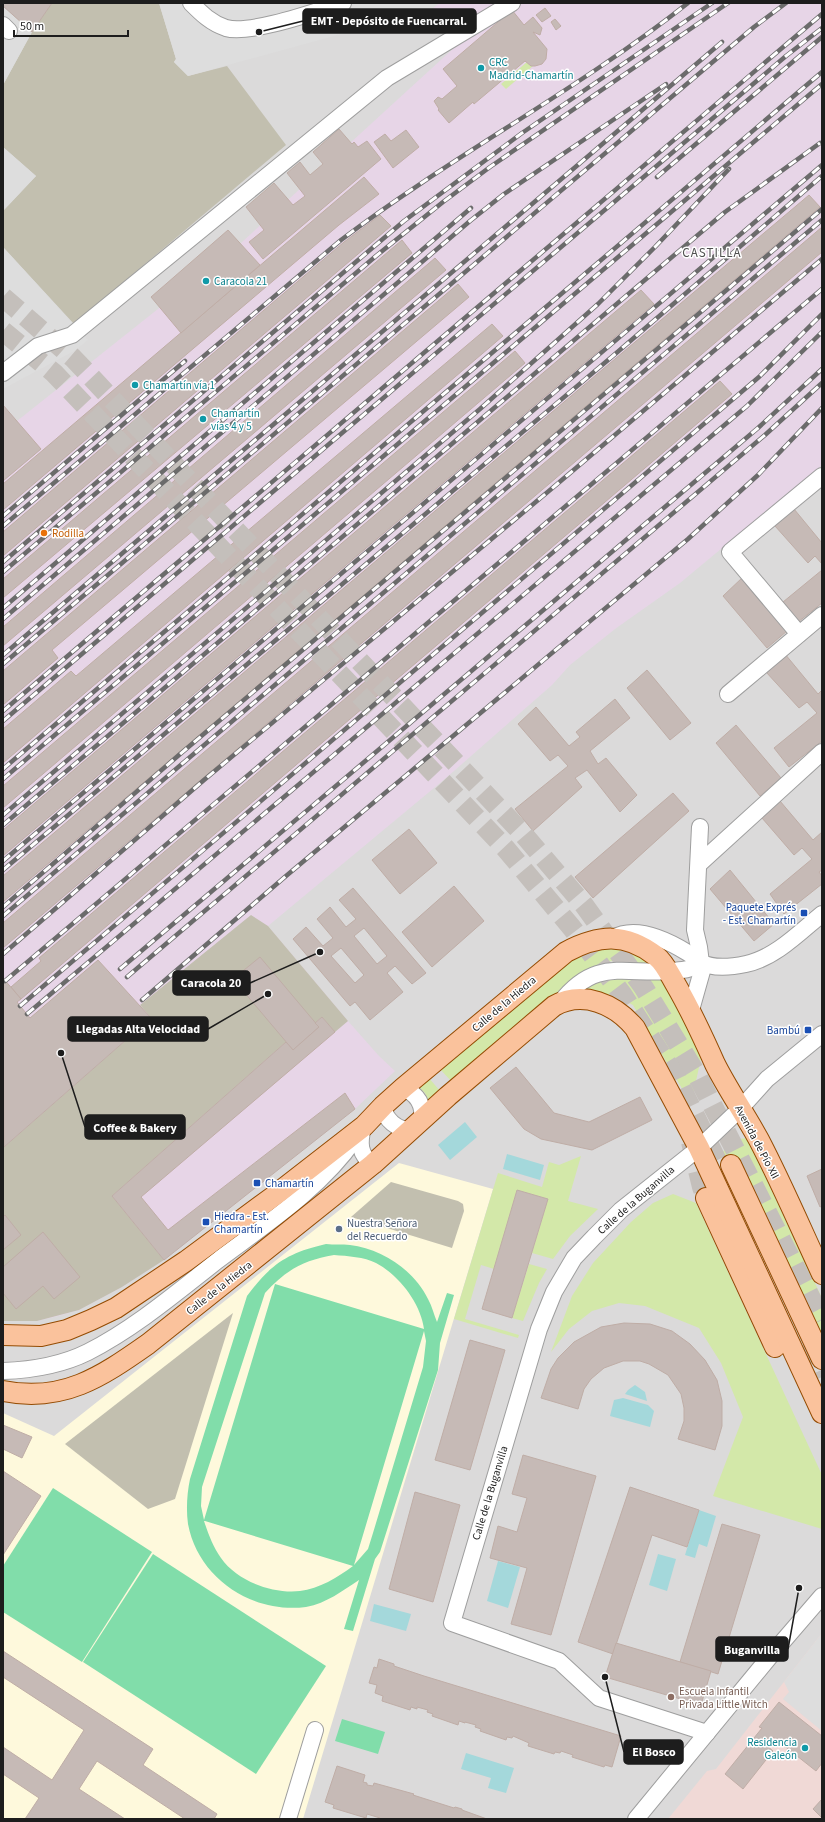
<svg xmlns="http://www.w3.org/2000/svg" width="825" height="1822" font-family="'Source Sans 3',sans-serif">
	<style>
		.residential { fill: #dbdada }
		.industrial { fill: #e7d5e7 }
		.education { fill: #fef9dc }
		.military { fill: #f0d9d6 }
		.construction { fill: #c2bfaf }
		.grass { fill: #d3e8a9 }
		.pitch { fill: #81ddaa; fill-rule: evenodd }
		.parking { fill: #ddd }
		.water { fill: #a4d8db }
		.building { fill: #c6bab6; stroke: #bfada6; fill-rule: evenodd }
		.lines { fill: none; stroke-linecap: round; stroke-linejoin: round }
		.major-tunnel { stroke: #c4bfbb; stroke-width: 20; stroke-dasharray: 20 10; stroke-linecap: butt }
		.minor-casing { stroke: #9e9e9e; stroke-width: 18 }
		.major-casing { stroke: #944b02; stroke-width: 22 }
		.minor { stroke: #fff; stroke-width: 16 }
		.major { stroke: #fac29c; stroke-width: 20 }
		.rail-casing { stroke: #6b6b6b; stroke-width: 4.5 }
		.rail { stroke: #fff; stroke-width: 3; stroke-dasharray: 9; stroke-linecap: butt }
		.culture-dot { fill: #0f9aa8; stroke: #fff; stroke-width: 1.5 }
		.food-dot { fill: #e8710a; stroke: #fff; stroke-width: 1.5 }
		.transit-dot { fill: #1a4fb4; stroke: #fff; stroke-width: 1.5 }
		.service-dot { fill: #5c6f8a; stroke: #fff; stroke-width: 1.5 }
		.education-dot { fill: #8d6e63; stroke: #fff; stroke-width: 1.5 }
		.labels { text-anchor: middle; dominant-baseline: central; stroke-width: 3; stroke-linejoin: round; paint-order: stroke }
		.culture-label { font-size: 11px; fill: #0d838f; stroke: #fff; text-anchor: start }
		.food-label { font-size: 11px; fill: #c56008; stroke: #fff; text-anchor: start }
		.transit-label { font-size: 11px; fill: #164399; stroke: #fff; text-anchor: end }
		.street-label { font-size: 11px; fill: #1d1d1d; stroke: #fff }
		.service-label { font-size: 11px; fill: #4e5e75; stroke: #fff; text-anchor: start }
		.education-label { font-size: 11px; fill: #785e54; stroke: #fff; text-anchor: start }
		.quarter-label { font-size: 13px; letter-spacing: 1px; fill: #505050; stroke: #fff }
		.leader { fill: none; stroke: #1d1d1d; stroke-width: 1.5 }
		.callout-dot { fill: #1d1d1d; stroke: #fff; stroke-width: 1.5 }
		.callout { fill: #1d1d1d; stroke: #1d1d1d; stroke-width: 1.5 }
		.callout-label { font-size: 12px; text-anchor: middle; font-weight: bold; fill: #fff }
	</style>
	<rect width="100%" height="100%" fill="#eee8e3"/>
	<rect class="residential" x="3" y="3" width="819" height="1816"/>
	<polygon class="industrial" points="439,3 822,3 822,465 680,583 615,629 570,665 552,685 446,778 268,926 348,1021 379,1056 395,1071 355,1109 164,1260 122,1287 79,1310 58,1316 37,1321 3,1321 3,405 17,421 241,243 455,47 432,9"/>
	<polygon class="education" points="399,1163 493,1189 303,1819 3,1819 3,1413 54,1436"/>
	<polygon class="military" points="822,1633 822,1819 668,1819 707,1771 716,1769"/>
	<g class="construction">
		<polygon points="52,3 159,3 176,59 174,62 188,76 227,66 286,145 74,324 3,247 3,211 36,176 3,147 3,85 32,32"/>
		<polygon points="251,915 268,926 348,1021 335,1032 322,1017 315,1023 295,1034 112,1196 164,1260 122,1287 79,1310 37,1321 3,1321 3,1148 151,1018 140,1005"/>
		<polygon points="391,1182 458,1201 463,1204 464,1211 452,1248 351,1217"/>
		<polygon points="233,1313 175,1499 148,1509 65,1444"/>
	</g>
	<g class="grass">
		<polygon points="527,62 533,66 506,89 501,84"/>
		<path d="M599 947 626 950 649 960 647 965C620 959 610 958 585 970L452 1082 439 1068 559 966Z"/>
		<polygon points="601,978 660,979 666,982 669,987 701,1058 691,1104 633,1005 612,995 587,991 585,989"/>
		<polygon points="428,1077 441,1092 429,1102 425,1093 417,1086"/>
		<polygon points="747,1138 822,1298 822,1346 723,1164 722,1153 732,1140"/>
		<polygon points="581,1156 568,1201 598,1209 570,1236 553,1259 532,1253 548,1199 517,1190 494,1269 481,1265 465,1319 519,1335 518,1338 454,1319 498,1173 542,1187 549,1162 559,1165"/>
		<polygon points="673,1194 696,1203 822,1475 822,1529 713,1496 743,1417 721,1363 699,1328 645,1306 619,1303 592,1311 569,1329 551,1352 572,1296 593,1263 631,1222 653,1203"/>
		<polygon points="529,1264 547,1269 539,1283 523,1321 512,1318"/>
	</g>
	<g class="pitch">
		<path d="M326 1244C334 1245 342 1244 350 1245 382 1249 414 1270 428 1299 432 1306 434 1315 437 1322L447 1293 454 1295 440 1343 438 1370 380 1552 375 1559 353 1631 344 1629 359 1580C342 1591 327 1603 306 1607 252 1614 198 1578 188 1524 186 1510 187 1493 190 1479L247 1296C271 1264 287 1253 326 1244ZM334 1255C348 1256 364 1257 376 1263 399 1275 421 1304 424 1329L275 1284 204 1520 201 1506 202 1487 265 1293C286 1270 304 1260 334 1255ZM424 1331 426 1341 423 1367 373 1533 368 1549 354 1565ZM204 1521H205L353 1566C338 1577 319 1589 300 1591 272 1594 237 1581 221 1558 213 1547 208 1533 204 1521Z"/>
		<polygon points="53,1488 152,1552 82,1662 3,1612 3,1566"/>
		<polygon points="153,1554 326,1666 256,1774 83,1662"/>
		<polygon points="342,1719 385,1732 378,1754 335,1741"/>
	</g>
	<g class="parking">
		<polygon points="159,3 439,3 432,9 188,76 174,62 176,59"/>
		<polygon points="3,6 32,32 3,85"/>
		<polygon points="3,147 36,176 3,211"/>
		<polygon points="3,247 88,340 76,350 3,389"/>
		<polygon points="822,1633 822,1731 783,1699 789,1692 784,1682"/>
	</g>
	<g class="water">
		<polygon points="465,1122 477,1137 450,1160 438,1145"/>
		<polygon points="507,1154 544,1165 540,1180 503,1169"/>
		<polygon points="635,1385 645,1392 647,1401 625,1394 628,1390"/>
		<polygon points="623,1398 648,1405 654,1411 650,1427 610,1416 614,1400"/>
		<polygon points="699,1510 716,1516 707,1547 699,1544 695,1558 685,1555"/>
		<polygon points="658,1554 676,1559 667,1591 649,1585"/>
		<polygon points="498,1561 520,1567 508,1608 487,1601"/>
		<polygon points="374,1604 411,1614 406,1631 370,1621"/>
		<polygon points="466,1753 514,1768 506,1793 488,1788 491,1778 461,1769"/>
	</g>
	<g class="building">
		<polygon points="3,3 52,3 32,32 3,6"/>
		<polygon points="545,8 551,16 542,22 536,15"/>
		<polygon points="512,10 524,25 533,17 542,28 540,35 533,32 547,49 546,59 542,64 535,66 531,66 525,61 474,104 473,102 449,123 438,110 439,109 434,101 438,97 442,99 457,86 443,69"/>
		<polygon points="555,19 561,26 556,30 551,22"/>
		<polygon points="339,129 352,144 354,142 358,147 367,141 381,159 263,259 249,242 264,230 246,207 274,183 293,205 305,196 287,173 300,162 310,175 323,164 313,152"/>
		<polygon points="406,130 419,147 393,168 374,142 385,134 391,141"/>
		<polygon points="364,177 379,194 339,225 3,510 3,484"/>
		<polygon points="809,195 820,207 3,902 3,876"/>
		<polygon points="380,215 391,226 3,556 3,532 344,242"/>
		<polygon points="822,227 822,252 3,948 3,923"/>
		<polygon points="228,230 260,265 181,333 151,297"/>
		<polygon points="402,240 412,253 3,598 3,579"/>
		<polygon points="435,258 446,270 3,646 3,627"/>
		<polygon points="458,284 469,297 52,650 58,658 3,705 3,671"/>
		<polygon points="641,290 654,304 3,856 3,830"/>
		<polygon points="492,324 503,336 3,763 3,729 71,671 76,676"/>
		<polygon points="515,351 525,363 3,808 3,786"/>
		<polygon points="720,381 732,394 21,999 11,987 41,961 39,958"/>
		<polygon points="3,405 41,449 3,481"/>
		<polygon points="794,509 822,543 822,564 815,556 808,563 775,526"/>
		<polygon points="822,570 822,603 798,622 783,602"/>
		<polygon points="743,577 787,631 767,648 723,596"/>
		<polygon points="785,654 818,694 822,690 822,741 789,767 774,748 817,713 807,702 799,708 766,672"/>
		<polygon points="647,670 691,723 670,740 627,688"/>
		<polygon points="615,699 630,718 590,751 598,764 606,758 637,795 620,812 587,770 575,778 582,787 533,831 515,809 568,766 558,755 550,761 518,724 536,707 569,746 580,737 576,732"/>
		<polygon points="736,725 781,778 760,796 716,743"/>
		<polygon points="673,793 689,811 593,898 575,877"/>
		<polygon points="780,801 813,840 822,832 822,870 819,872 822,876 822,884 784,914 770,894 812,859 802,848 794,855 762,818"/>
		<polygon points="409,829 437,863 400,894 372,860"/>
		<polygon points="730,870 774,924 754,941 710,889"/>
		<polygon points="454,886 484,921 432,967 402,932"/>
		<path d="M353 888 426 973 412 984 395 966 387 973 403 992 370 1020 355 1002 350 1006 293 939 306 927 323 946 333 938 317 919 330 907 346 927 356 919 339 900ZM364 928 387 956 377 964 354 936ZM341 948 364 975 355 983 331 956Z"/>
		<polygon points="260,957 319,1027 293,1050 233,979"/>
		<polygon points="98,960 151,1018 4,1147 3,978 21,999 17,1002 30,1018"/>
		<polygon points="322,1017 335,1032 141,1197 168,1230 345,1093 355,1109 164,1260 112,1196 286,1042 293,1050 319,1027 315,1023"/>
		<polygon points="516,1067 554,1113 589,1122 640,1097 652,1120 592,1150 541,1139 524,1129 490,1088"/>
		<polygon points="822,1169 822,1206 820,1207 807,1176"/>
		<polygon points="517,1190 548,1199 512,1318 482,1309"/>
		<polygon points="5,1215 21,1235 3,1250 3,1217"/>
		<polygon points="43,1232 80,1277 54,1299 43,1286 16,1309 3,1293 3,1267"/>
		<polygon points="624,1323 650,1324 672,1331 690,1344 705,1360 717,1380 722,1401 722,1426 715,1450 678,1439 684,1421 684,1408 681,1394 668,1375 649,1364 640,1361 623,1361 604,1368 591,1379 584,1389 578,1409 541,1398 551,1369 558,1358 574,1342 601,1327"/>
		<polygon points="470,1340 505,1350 470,1470 435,1460"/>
		<polygon points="3,1425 32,1437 22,1458 3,1449"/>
		<polygon points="523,1455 596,1476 551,1635 511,1624 527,1568 490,1558 498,1526 517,1532 527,1498 512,1494"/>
		<polygon points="3,1471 41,1496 3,1555"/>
		<polygon points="630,1487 699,1510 687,1547 652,1535 613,1654 578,1642"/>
		<polygon points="415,1492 460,1505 433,1602 389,1589"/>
		<polygon points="722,1524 760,1535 718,1674 680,1662"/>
		<polygon points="616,1643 711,1671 701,1705 605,1677"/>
		<polygon points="3,1651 153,1749 143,1765 217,1814 214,1819 185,1819 97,1761 79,1789 125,1819 25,1819 39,1798 3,1774 3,1747 52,1780 84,1730 3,1677"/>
		<polygon points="379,1659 394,1664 394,1666 424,1676 621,1736 612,1767 605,1765 604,1767 572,1757 573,1755 561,1751 560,1753 555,1752 554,1754 528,1746 529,1743 513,1736 512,1738 507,1737 506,1740 480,1731 481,1729 475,1727 476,1725 465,1722 465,1723 459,1721 458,1725 432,1716 433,1714 427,1712 428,1710 417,1707 417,1709 411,1707 410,1710 382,1701 383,1696 375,1693 377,1685 369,1683 374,1667 377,1668"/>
		<polygon points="779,1702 822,1736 822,1763 816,1771 773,1737 766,1745 773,1751 743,1789 725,1774 762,1728 759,1727"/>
		<polygon points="337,1766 365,1775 363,1782 367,1783 367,1785 373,1786 374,1783 414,1794 413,1795 454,1808 455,1807 462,1809 462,1810 487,1819 379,1819 380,1818 367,1814 366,1818 333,1808 334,1805 325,1802"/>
		<polygon points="822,1799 822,1818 813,1809"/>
	</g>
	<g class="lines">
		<g class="major-tunnel">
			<polyline points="3,297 73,358 524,835 584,905 644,988 697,1075 822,1320"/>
			<polyline points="3,331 54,373 506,849 572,928 622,994 677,1079 760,1249"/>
			<polyline points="691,1142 702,1187 706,1198"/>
			<polyline points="806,1344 822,1377"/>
		</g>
		<defs>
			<g id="minor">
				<path d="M191 3C202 14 211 23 226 28 250 35 317 11 343 3"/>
				<polyline points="3,25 9,31"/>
				<polyline points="3,373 38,346 72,335 387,78 512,3"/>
				<polyline points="799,634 730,552 822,476"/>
				<polyline points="728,694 822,615"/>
				<polyline points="699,864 822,752"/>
				<path d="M613 938C636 925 667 940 688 953 692 955 696 960 700 962 713 969 732 967 746 964 775 958 800 932 822 914"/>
				<path d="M560 1003C596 957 623 975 672 971 683 970 692 970 701 962"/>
				<polyline points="691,1010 702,971 699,947 695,930 700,827"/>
				<path d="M403 1088C417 1094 424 1104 422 1120"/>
				<path d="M383 1106C385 1120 397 1130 411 1130"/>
				<path d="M363 1127C359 1143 359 1155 373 1164"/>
				<path d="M3 1371C32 1370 62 1365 88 1352 135 1328 176 1293 217 1261 266 1224 319 1190 355 1139"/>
				<polyline points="707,1733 599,1698 559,1661 452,1623 539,1329 554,1292 574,1258 594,1237 621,1210 699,1148 740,1109 767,1079 822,1034"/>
				<polyline points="288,1819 315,1730"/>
				<polyline points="636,1819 772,1654 822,1596"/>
			</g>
			<g id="major">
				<polyline points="731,1165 822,1359"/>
				<polyline points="706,1198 775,1347"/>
				<path d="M3 1335 41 1336 67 1330 91 1320 116 1308 186 1261 274 1196 364 1126 383 1106 403 1088 566 952C598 935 625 932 656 956 665 963 670 975 676 985 691 1011 703 1037 715 1064 728 1090 745 1114 759 1140 782 1184 801 1229 822 1274"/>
				<path d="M3 1391C63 1403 101 1377 148 1344L373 1164 448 1096 554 1006C583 990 615 1004 635 1028L699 1148 822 1413"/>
			</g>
		</defs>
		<use href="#minor" class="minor-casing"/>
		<use href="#major" class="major-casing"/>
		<use href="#minor" class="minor"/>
		<use href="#major" class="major"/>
		<defs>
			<g id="rail">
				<polyline points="657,177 822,37"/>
				<polyline points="3,516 185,361"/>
				<path d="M3 526 341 240C453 155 578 90 688 3"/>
				<polyline points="3,562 404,221 522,133 712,3"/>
				<polyline points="3,572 376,256 443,202 490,167 728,3"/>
				<polyline points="3,608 471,208"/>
				<polyline points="3,619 470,221 504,194 666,84"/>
				<polyline points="3,655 722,42"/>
				<polyline points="3,664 754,27 786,3"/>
				<polyline points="3,711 822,14"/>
				<polyline points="3,721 786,56 822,28"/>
				<polyline points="3,769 822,72"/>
				<polyline points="3,779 822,84"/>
				<polyline points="3,815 480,409 598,304 655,247 729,169"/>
				<polyline points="3,825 725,212 820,143"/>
				<polyline points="3,861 822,165"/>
				<polyline points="3,870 614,355 822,176"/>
				<polyline points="3,907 179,755 822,209"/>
				<polyline points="3,916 822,220"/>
				<polyline points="3,954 204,780 556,485 822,259"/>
				<polyline points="120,969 758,428 822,369"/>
				<polyline points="127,977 765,435 822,383"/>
				<polyline points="5,981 822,289"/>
				<polyline points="142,1000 286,876 688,539 758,475 822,408"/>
				<polyline points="20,1006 759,377 822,314"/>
				<polyline points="27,1014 747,406 822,332"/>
			</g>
		</defs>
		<use href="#rail" class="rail-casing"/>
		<use href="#rail" class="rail"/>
	</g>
	<g class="culture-dot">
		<circle cx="481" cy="68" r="4"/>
		<circle cx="206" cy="281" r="4"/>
		<circle cx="135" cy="385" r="4"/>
		<circle cx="203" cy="419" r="4"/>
		<circle cx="805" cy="1748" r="4"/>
	</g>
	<circle class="food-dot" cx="44" cy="533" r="4"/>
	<g class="transit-dot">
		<rect x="800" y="909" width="8" height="8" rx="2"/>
		<rect x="804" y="1026" width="8" height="8" rx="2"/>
		<rect x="253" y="1179" width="8" height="8" rx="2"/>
		<rect x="202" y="1218" width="8" height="8" rx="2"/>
	</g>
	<circle class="service-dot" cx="339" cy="1229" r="4"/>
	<circle class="education-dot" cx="671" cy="1697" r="4"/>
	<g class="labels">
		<g class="culture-label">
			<text x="489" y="62">CRC<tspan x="489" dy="13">Madrid-Chamartín</tspan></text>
			<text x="214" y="281">Caracola 21</text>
			<text x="143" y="385">Chamartín vía 1</text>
			<text x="211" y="413">Chamartín<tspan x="211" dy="13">vías 4 y 5</tspan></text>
			<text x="797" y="1742" text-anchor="end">Residencia<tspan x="797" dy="13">Galeón</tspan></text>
		</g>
		<g class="food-label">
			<text x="52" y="533">Rodilla</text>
		</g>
		<g class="transit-label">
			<text x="796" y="907">Paquete Exprés<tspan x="796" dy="13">- Est. Chamartín</tspan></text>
			<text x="800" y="1030">Bambú</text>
			<text x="265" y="1183" text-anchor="start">Chamartín</text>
			<text x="214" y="1216" text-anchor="start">Hiedra - Est.<tspan x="214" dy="13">Chamartín</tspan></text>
		</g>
		<g class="street-label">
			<text transform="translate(504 1004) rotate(-40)">Calle de la Hiedra</text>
			<text transform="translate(757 1142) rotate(62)">Avenida de Pío XII</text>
			<text transform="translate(636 1200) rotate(-41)">Calle de la Buganvilla</text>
			<text transform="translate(219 1288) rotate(-38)">Calle de la Hiedra</text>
			<text transform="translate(490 1493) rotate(-73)">Calle de la Buganvilla</text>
		</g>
		<g class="service-label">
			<text x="347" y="1223">Nuestra Señora<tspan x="347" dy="13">del Recuerdo</tspan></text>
		</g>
		<g class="education-label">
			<text x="679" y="1691">Escuela Infantil<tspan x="679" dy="13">Privada Little Witch</tspan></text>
		</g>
		<g class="quarter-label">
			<text x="712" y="253">CASTILLA</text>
		</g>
	</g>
	<path class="leader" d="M259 32L303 21M320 952L250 983M268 994L208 1029M61 1053L85 1127M799 1588L788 1649M605 1677L624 1752"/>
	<g class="callout-dot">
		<circle cx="259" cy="32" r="4"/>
		<circle cx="320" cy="952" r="4"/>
		<circle cx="268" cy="994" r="4"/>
		<circle cx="61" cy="1053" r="4"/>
		<circle cx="799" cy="1588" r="4"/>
		<circle cx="605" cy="1677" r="4"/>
	</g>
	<g class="callout">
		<rect x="303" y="9" width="173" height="24" rx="4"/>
		<rect x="173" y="971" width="77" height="24" rx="4"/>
		<rect x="68" y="1017" width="140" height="24" rx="4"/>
		<rect x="85" y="1115" width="100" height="24" rx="4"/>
		<rect x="716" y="1637" width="72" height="24" rx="4"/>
		<rect x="624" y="1740" width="59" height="24" rx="4"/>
	</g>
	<g class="callout-label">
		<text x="389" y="25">EMT - Depósito de Fuencarral.</text>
		<text x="211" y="987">Caracola 20</text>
		<text x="138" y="1033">Llegadas Alta Velocidad</text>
		<text x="135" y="1132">Coffee &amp; Bakery</text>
		<text x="752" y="1654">Buganvilla</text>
		<text x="654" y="1756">El Bosco</text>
	</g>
	<rect width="825" height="1822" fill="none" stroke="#1d1d1d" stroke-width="8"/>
	<path d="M14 30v6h114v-6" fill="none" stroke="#1d1d1d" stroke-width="2"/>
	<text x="20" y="30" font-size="12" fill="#1d1d1d" stroke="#ffffff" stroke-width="3" paint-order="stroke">50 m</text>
</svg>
